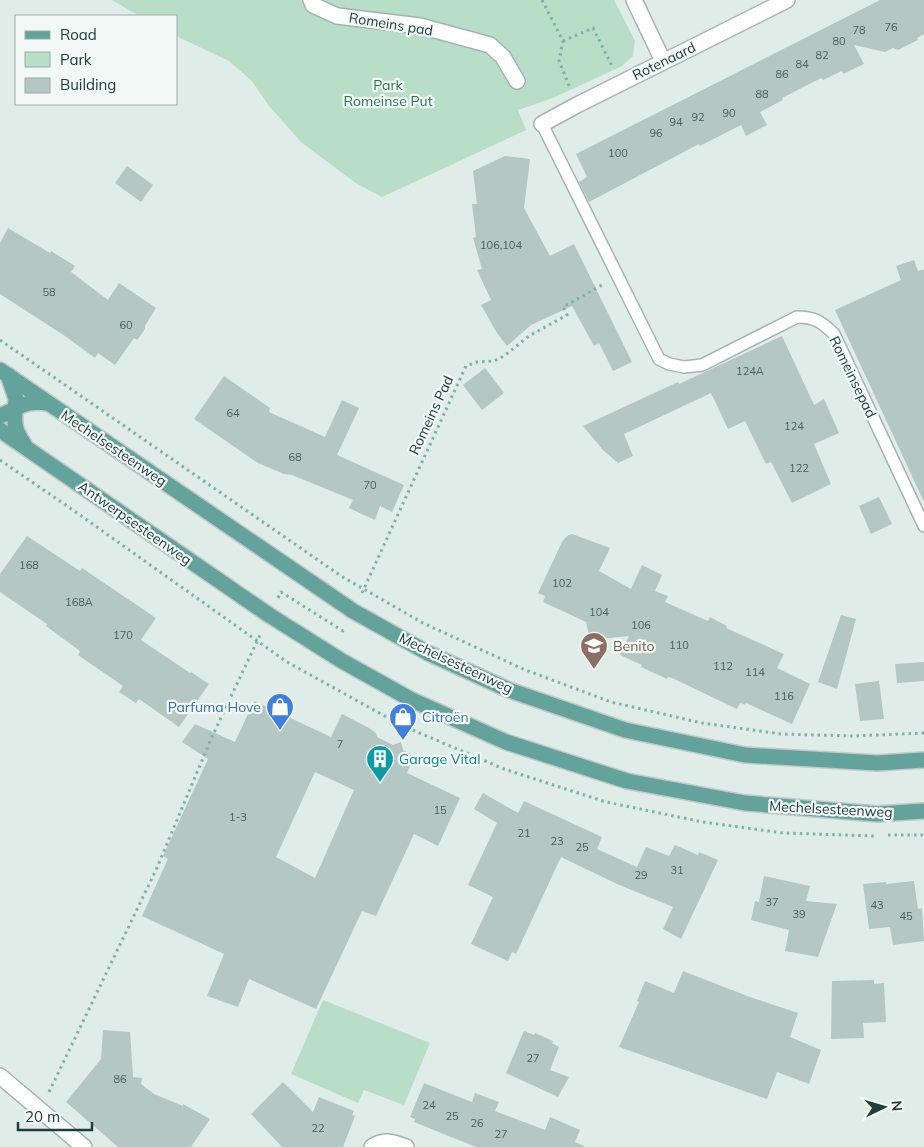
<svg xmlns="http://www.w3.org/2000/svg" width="924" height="1147" font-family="Mulish,sans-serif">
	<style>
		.green { fill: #b8dec7 }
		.building { fill: #b5c7c2; fill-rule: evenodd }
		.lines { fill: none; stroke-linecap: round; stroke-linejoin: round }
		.lane-casing { stroke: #a3b4b0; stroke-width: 14 }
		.street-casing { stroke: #a3b4b0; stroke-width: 18 }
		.primary-casing { stroke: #c1c9c8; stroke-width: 18 }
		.path { stroke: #7fb1a8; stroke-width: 3; stroke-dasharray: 2.5 4; stroke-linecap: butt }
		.lane { stroke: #fff; stroke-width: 11 }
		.street { stroke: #fff; stroke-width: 15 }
		.primary { stroke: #63a39b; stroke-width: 15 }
		.labels { text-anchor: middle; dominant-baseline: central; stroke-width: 4.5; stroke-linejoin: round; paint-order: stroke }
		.number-label { font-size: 11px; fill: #45605b }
		.street-label { font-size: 14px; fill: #203d39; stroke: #f1f8f5 }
		.park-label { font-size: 14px; fill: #297551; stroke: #f1f8f5 }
		.education-label { font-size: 14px; fill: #785e54; stroke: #f1f8f5; text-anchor: start }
		.shop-label { font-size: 14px; fill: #366cbe; stroke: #f1f8f5; text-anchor: end }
		.culture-label { font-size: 14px; fill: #0d838f; stroke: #f1f8f5; text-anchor: start }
	</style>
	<rect width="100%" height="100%" fill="#e0ece8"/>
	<g class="green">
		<polygon points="112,0 614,0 635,41 633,56 622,66 553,98 518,110 526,130 382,197 357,184 302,143 269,106 252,81 229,61 176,36 176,16 139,16"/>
		<polygon points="323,1000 430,1043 404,1105 364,1090 358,1103 291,1074"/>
	</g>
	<g class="building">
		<polygon points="880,0 924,0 924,34 917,38 918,40 898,50 893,48 885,52 854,45 864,64 843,74 842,71 823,80 821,78 782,98 783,100 760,112 767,125 746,136 741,125 700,146 699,144 589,202 579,182 587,177 576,154"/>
		<polygon points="505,156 530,159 524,208 550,256 574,244 632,362 613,371 599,343 594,346 572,306 531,325 507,346 497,333 481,305 491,300 477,270 482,269 473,238 476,237 472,204 477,204 473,171"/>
		<polygon points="127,166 153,185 141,202 115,183"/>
		<polygon points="8,228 50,253 51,251 75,266 71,272 108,300 119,283 156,308 145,326 145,329 137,340 134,338 115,365 98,353 95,358 65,336 0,294 0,243"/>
		<polygon points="914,260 918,271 924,269 924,502 835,310 901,280 896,266"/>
		<polygon points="782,336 814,405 824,399 839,433 814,444 831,484 792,503 771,462 766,464 745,421 728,429 711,393 624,434 633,456 618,463 603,450 583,426 678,382 679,384"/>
		<polygon points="485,368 504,393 482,410 463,385"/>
		<polygon points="224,376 270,408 269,412 325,437 342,400 359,408 337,455 404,485 392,512 380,506 375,520 349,508 353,500 292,475 284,474 258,463 194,419"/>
		<polygon points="879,497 892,524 871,534 859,506"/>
		<polygon points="572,534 610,548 599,571 631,589 642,565 662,575 655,591 668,596 665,602 708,621 710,617 727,626 726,628 784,654 777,668 810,684 792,724 746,703 745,705 740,703 737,709 672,678 668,677 667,679 641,667 642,665 620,655 629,636 590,640 586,622 543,602 545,596 538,593 562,542 567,536"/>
		<polygon points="27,536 80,571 82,568 156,618 141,640 190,673 191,672 209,684 179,727 139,699 136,703 119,692 123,686 78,655 80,651 46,626 47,624 0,592 0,574"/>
		<polygon points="841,615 856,619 837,689 818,682"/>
		<polygon points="924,662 924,681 897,683 895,664"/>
		<polygon points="879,681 884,719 860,721 855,684"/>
		<path d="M254 701 331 737 342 714 369 728 376 733 377 737 393 745 401 742 403 750 414 756 407 773 460 798 438 846 414 834 376 916 362 911 316 1009 249 979 238 1007 207 996 224 954 142 916 168 859 163 856 208 759 182 742 195 724 235 742ZM315 772 354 790 315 878 276 857Z"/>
		<polygon points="483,793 518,813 524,801 602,837 597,849 637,867 646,847 669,856 675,845 698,855 699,852 718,860 681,939 663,929 673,907 617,884 561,857 516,954 512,952 508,961 471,944 493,897 468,885 497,823 474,809"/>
		<polygon points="764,876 810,886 806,901 837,904 818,957 785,951 789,930 751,920 755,901 759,902"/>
		<polygon points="914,881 918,909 922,908 924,941 893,945 890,927 869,929 863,884 886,882 886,884"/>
		<polygon points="683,971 750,997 798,1013 790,1037 821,1050 809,1084 777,1072 767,1099 619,1047 639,1002 637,1001 645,981 674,993"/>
		<polygon points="874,980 874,984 884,983 886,1022 863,1023 864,1038 831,1039 832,981"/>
		<polygon points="103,1030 130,1032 133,1077 142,1078 141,1084 154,1094 183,1106 183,1104 210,1119 191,1147 118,1147 66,1102 101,1059"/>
		<polygon points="524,1031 534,1035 535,1033 553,1041 552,1043 559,1047 550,1070 569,1077 558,1097 506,1073"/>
		<polygon points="283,1082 313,1112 319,1097 354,1111 352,1115 355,1116 343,1147 282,1147 251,1114"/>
		<polygon points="424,1083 472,1102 475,1093 499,1102 495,1111 545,1130 550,1117 580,1130 575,1142 584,1146 584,1147 476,1147 414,1122 415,1119 410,1117"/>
	</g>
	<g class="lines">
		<defs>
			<path id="lane" d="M542 124 659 359 669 364 684 367 702 365 797 317C815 317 822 322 834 334L924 526"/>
			<g id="street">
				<polyline points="311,0 313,5 337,16 420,26 490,45 503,57 517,81"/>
				<polyline points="634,0 663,61"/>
				<polyline points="542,124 577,105 787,0"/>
				<polyline points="0,1076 84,1147"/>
				<path d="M372 1147C384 1139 393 1142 406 1147"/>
			</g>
			<g id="primary">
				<polyline points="0,370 353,611 428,653 509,690 625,730 745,755 877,763 924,760"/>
				<polyline points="0,416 15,409 16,399 8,375"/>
				<polyline points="0,430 269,615 342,661 412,700 506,742 627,781 745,803 877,814 924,811"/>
				<path d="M24 444C15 431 14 425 15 409 26 403 34 401 47 403"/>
			</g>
		</defs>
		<use href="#lane" class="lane-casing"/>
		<use href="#street" class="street-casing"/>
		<use href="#primary" class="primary-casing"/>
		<g class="path">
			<polyline points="542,0 563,41 559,61 570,88"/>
			<polyline points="563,41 593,28 612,66"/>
			<polyline points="0,340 341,576 423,623 523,669 611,702 702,723 781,734 854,736 924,733"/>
			<polyline points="0,460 70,508 287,662 401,725 504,769 606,802 703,822 783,833 875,836"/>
			<polyline points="362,593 466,366 477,362 494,361 504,356 529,336 567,315 563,307 602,285"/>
			<polyline points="278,598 281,592 343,631 345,628"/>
			<polyline points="888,835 924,835"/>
			<polyline points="49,1092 156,870 211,739 261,633"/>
		</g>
		<use href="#lane" class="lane"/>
		<use href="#street" class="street"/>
		<use href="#primary" class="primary"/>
	</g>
	<defs>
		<symbol id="school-pin" viewBox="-11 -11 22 30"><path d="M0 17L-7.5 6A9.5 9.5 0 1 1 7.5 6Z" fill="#8d6e63" stroke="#f1f8f5"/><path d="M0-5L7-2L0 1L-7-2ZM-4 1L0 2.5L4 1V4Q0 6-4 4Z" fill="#fff"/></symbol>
		<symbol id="shop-pin" viewBox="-11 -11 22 30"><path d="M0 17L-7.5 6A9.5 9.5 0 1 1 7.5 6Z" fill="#3f7fe0" stroke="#f1f8f5"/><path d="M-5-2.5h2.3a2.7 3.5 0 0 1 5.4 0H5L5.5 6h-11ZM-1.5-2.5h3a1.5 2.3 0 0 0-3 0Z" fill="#fff"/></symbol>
		<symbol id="building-pin" viewBox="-11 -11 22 30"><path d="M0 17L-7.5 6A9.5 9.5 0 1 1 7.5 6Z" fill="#0f9aa8" stroke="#f1f8f5"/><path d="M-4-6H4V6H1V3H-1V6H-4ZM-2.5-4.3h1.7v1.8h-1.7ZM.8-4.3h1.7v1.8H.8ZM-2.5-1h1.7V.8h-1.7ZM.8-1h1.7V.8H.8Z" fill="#fff"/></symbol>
	</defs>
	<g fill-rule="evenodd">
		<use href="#school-pin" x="578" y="630" width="32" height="43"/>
		<use href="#shop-pin" x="264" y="691" width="32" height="43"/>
		<use href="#shop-pin" x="387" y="701" width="32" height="43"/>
		<use href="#building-pin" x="364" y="743" width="32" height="43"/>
	</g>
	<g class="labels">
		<g class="number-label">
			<text x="891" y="27">76</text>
			<text x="859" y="30">78</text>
			<text x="839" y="41">80</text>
			<text x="822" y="55">82</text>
			<text x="802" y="64">84</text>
			<text x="782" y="74">86</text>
			<text x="762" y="94">88</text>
			<text x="729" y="113">90</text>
			<text x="698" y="117">92</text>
			<text x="676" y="122">94</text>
			<text x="656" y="133">96</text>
			<text x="618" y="153">100</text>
			<text x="501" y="245">106,104</text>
			<text x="49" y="292">58</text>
			<text x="126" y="325">60</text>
			<text x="750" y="371">124A</text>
			<text x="233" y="413">64</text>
			<text x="794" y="426">124</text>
			<text x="295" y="457">68</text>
			<text x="799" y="468">122</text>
			<text x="370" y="485">70</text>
			<text x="29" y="565">168</text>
			<text x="562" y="583">102</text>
			<text x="79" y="602">168A</text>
			<text x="599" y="612">104</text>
			<text x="641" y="625">106</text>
			<text x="123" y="635">170</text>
			<text x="679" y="645">110</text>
			<text x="723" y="666">112</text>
			<text x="755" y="672">114</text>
			<text x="784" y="696">116</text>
			<text x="340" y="744">7</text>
			<text x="440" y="810">15</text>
			<text x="238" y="817">1-3</text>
			<text x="524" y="833">21</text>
			<text x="557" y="841">23</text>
			<text x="582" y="847">25</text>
			<text x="677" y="870">31</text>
			<text x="641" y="875">29</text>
			<text x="772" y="902">37</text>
			<text x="877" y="905">43</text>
			<text x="799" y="914">39</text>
			<text x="906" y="916">45</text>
			<text x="533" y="1058">27</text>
			<text x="120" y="1079">86</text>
			<text x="429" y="1105">24</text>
			<text x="452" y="1116">25</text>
			<text x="477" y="1123">26</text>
			<text x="318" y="1128">22</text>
			<text x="501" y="1134">27</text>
		</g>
		<g class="street-label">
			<text transform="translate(391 24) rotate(9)">Romeins pad</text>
			<text transform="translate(664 61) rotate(-26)">Rotenaard</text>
			<text transform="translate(853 377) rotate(64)">Romeinsepad</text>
			<text transform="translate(431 415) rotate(-65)">Romeins Pad</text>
			<text transform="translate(114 448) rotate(34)">Mechelsesteenweg</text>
			<text transform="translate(135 523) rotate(35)">Antwerpsesteenweg</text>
			<text transform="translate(456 663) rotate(25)">Mechelsesteenweg</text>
			<text transform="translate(831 809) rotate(3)">Mechelsesteenweg</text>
		</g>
		<g class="park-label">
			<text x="388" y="85">Park<tspan x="388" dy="16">Romeinse Put</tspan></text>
		</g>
		<g class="education-label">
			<text x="613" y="646">Benito</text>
		</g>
		<g class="shop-label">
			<text x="261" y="707">Parfuma Hove</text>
			<text x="422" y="717" text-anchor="start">Citroën</text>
		</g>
		<g class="culture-label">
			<text x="399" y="759">Garage Vital</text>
		</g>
	</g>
	<rect x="15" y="15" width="162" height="90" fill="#f1f8f5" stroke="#9dadaa"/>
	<rect x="25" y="31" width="25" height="8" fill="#63a39b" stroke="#9dadaa"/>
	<text x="60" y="40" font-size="15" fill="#203d39">Road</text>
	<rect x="25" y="52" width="25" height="15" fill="#b8dec7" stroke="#9dadaa"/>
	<text x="60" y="65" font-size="15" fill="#203d39">Park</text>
	<rect x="25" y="78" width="25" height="15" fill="#b5c7c2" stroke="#9dadaa"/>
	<text x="60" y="90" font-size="15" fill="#203d39">Building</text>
	<g transform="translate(884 1107) rotate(85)" stroke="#f1f8f5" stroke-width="4" paint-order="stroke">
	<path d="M0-4L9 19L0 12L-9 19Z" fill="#203d39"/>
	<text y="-8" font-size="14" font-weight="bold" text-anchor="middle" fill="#203d39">N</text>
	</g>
	<path d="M18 1122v8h74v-8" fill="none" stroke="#203d39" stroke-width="2.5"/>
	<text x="25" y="1122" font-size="15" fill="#203d39" stroke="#f1f8f5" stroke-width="4" paint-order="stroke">20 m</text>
</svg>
